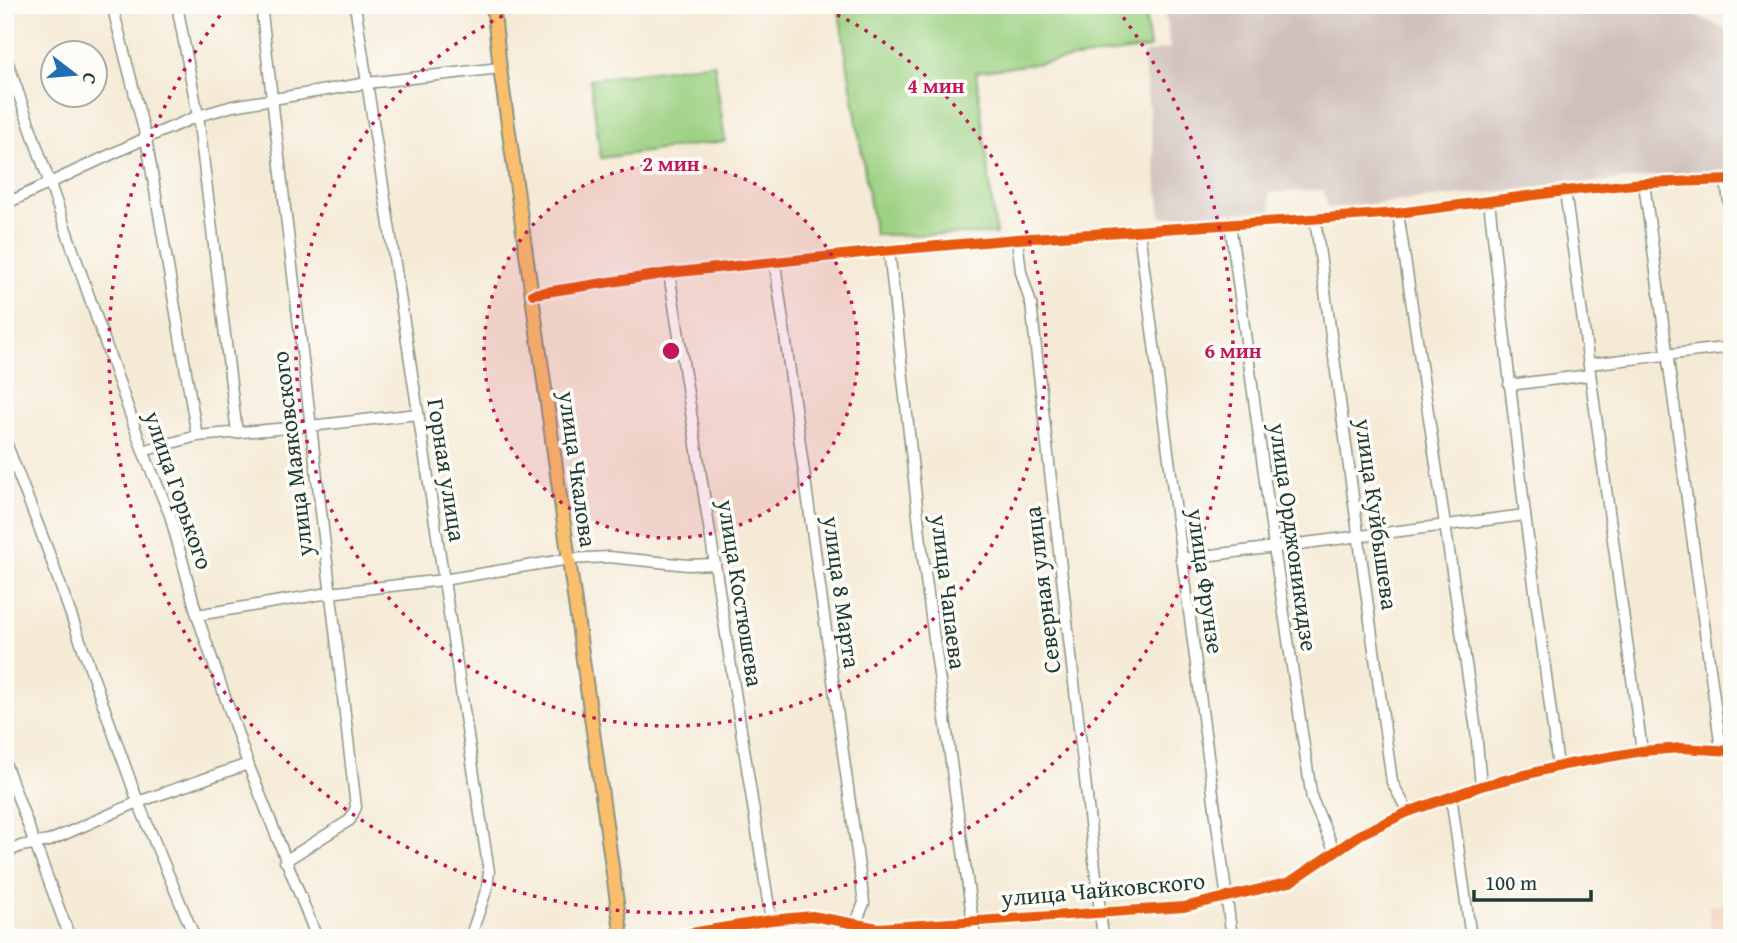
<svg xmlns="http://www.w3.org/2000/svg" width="1737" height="943" font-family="'Gentium Book Plus',serif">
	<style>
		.built { fill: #f3d4be }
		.industrial { fill: #cfc0ba }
		.green { fill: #9cd182; stroke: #5e875b; stroke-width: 2 }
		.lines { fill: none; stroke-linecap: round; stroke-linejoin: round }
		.minor-casing { stroke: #8a9485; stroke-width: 13 }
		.major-casing { stroke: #8a9485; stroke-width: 16 }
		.minor { stroke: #fff; stroke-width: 10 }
		.major { stroke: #fabe6d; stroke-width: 12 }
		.cycleway-casing { stroke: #fdfcf7; stroke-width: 15 }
		.cycleway { stroke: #e8590c; stroke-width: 10 }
		.ring { fill: none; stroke: #c2185b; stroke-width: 3.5; stroke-dasharray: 3.5 7 }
		.labels { text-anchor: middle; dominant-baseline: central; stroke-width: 7; stroke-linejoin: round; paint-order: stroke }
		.street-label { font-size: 24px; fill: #1f3d34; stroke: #fdfcf7 }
		.centre { fill: #c2185b; stroke: #fdfcf7; stroke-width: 3.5 }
		.ring-label { font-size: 21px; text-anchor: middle; font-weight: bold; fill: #c2185b; stroke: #fdfcf7; stroke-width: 7; stroke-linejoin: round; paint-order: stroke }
	</style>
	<rect width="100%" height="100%" fill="#fdfcf7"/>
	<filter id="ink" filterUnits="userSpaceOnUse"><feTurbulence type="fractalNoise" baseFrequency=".0143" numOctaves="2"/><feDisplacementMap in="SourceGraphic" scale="14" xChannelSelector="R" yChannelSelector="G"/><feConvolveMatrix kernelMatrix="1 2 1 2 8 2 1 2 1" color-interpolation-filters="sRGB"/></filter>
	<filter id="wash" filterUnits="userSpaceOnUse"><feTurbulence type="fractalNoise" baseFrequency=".00686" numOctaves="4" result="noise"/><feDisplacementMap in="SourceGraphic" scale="28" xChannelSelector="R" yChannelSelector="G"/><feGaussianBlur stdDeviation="1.57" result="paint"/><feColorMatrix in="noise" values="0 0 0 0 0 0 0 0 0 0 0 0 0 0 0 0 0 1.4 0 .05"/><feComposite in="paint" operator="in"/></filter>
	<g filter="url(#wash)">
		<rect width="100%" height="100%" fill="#f5ead6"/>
		<polygon class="built" points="1732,903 1732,938 1712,938 1708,906"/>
		<polygon class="industrial" points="1164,5 1672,5 1732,32 1732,169 1328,208 1323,190 1269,193 1272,210 1161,217 1143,54 1170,48"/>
		<g class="green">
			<polygon points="838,5 1144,5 1150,48 976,72 996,234 875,235"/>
			<polygon points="714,63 725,141 601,158 590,79"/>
		</g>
	</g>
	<g filter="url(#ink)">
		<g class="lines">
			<defs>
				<g id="minor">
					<polyline points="112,5 146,138 197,436 143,451"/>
					<polyline points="177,5 198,116 237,433"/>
					<polyline points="261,5 356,807 350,820 285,861"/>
					<polyline points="355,5 489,872 487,888 470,938"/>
					<polyline points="5,55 143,451 170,515 197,615 248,764 317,938"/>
					<polyline points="1726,181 1732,223"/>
					<polyline points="1644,183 1721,749"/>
					<polyline points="1565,191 1642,751"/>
					<polyline points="1489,201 1525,515 1558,767"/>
					<polyline points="5,204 146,138 198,116 233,106 367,83 500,68"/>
					<polyline points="1398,213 1476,730 1481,786"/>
					<polyline points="1315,218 1392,782 1408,812"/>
					<polyline points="1230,223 1274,547 1312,799 1335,852"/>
					<polyline points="1139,231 1232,938"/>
					<polyline points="1017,239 1021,272 1031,304 1103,938"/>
					<polyline points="889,250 921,543 975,938"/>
					<polyline points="775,264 864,903 855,925"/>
					<polyline points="669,273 771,920"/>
					<polyline points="533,294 669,273 881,251 1017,239 1398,213 1565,191 1644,183 1732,180"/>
					<polyline points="1589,364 1732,347"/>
					<polyline points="1509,385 1590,375"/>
					<polyline points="197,436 310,426 418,414"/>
					<polyline points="5,440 47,548 138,802 195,938"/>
					<polyline points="1181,559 1525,515"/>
					<polyline points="197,615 329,593 443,580 569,559 609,557 688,565 715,564"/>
					<polyline points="5,763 70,938"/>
					<polyline points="1451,796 1471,938"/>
					<polyline points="5,853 21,846 49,841 138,802 248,764"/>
					<polyline points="837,920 839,938"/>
					<polyline points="660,938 771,920 812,916 878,928 1184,907 1290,882 1361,834 1408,812 1481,786 1564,765 1642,751 1681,748 1732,751"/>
				</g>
				<polyline id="major" points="493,5 500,68 622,938"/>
			</defs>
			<use href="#minor" class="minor-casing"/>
			<use href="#major" class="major-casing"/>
			<use href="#minor" class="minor"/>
			<use href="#major" class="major"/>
			<defs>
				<g id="cycleway">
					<polyline points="533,294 669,273 881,251 1017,239 1398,213 1565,191 1644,183 1732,180"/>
					<polyline points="660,938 771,920 812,916 878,928 1184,907 1290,882 1361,834 1408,812 1481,786 1564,765 1642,751 1681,748 1732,751"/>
				</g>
			</defs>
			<use href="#cycleway" class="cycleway-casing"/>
			<use href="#cycleway" class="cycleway"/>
		</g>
	</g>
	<circle cx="671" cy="351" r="187" fill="#c2185b" fill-opacity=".12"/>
	<g class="ring">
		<circle cx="671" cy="351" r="187"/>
		<path d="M818 6A375 375 0 1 1 524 6"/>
		<path d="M1117 9A562 562 0 1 1 225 9"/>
	</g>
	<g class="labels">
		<g class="street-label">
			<text transform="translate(292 454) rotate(-97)">улица Маяковского</text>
			<text transform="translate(578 469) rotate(82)">улица Чкалова</text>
			<text transform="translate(447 470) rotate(81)">Горная улица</text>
			<text transform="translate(179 490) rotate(71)">улица Горького</text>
			<text transform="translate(1377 514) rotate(82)">улица Куйбышева</text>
			<text transform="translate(1294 537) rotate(82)">улица Орджоникидзе</text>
			<text transform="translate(1206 581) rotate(82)">улица Фрунзе</text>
			<text transform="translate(1042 590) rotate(-97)">Северная улица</text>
			<text transform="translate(842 592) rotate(82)">улица 8 Марта</text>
			<text transform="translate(949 592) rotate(83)">улица Чапаева</text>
			<text transform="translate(741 593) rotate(81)">улица Костюшева</text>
			<text transform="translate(1103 889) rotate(-5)">улица Чайковского</text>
		</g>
	</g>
	<circle cx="671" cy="351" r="10" class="centre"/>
	<g class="ring-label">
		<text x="936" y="93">4 мин</text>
		<text x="671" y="171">2 мин</text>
		<text x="1233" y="358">6 мин</text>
	</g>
	<rect width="1737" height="943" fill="none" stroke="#fdfcf7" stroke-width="28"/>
	<g transform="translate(74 74) rotate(106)"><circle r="33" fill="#fdfcf7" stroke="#a4b0a9" stroke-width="2"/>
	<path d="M0-5L12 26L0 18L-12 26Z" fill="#1f6fb2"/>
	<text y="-10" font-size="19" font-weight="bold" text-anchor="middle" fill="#1f3d34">С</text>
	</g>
	<path d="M1474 890v10h117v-10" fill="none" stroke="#1f3d34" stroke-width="3.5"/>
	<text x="1485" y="890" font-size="21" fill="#1f3d34" stroke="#fdfcf7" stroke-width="5" paint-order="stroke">100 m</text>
</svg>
